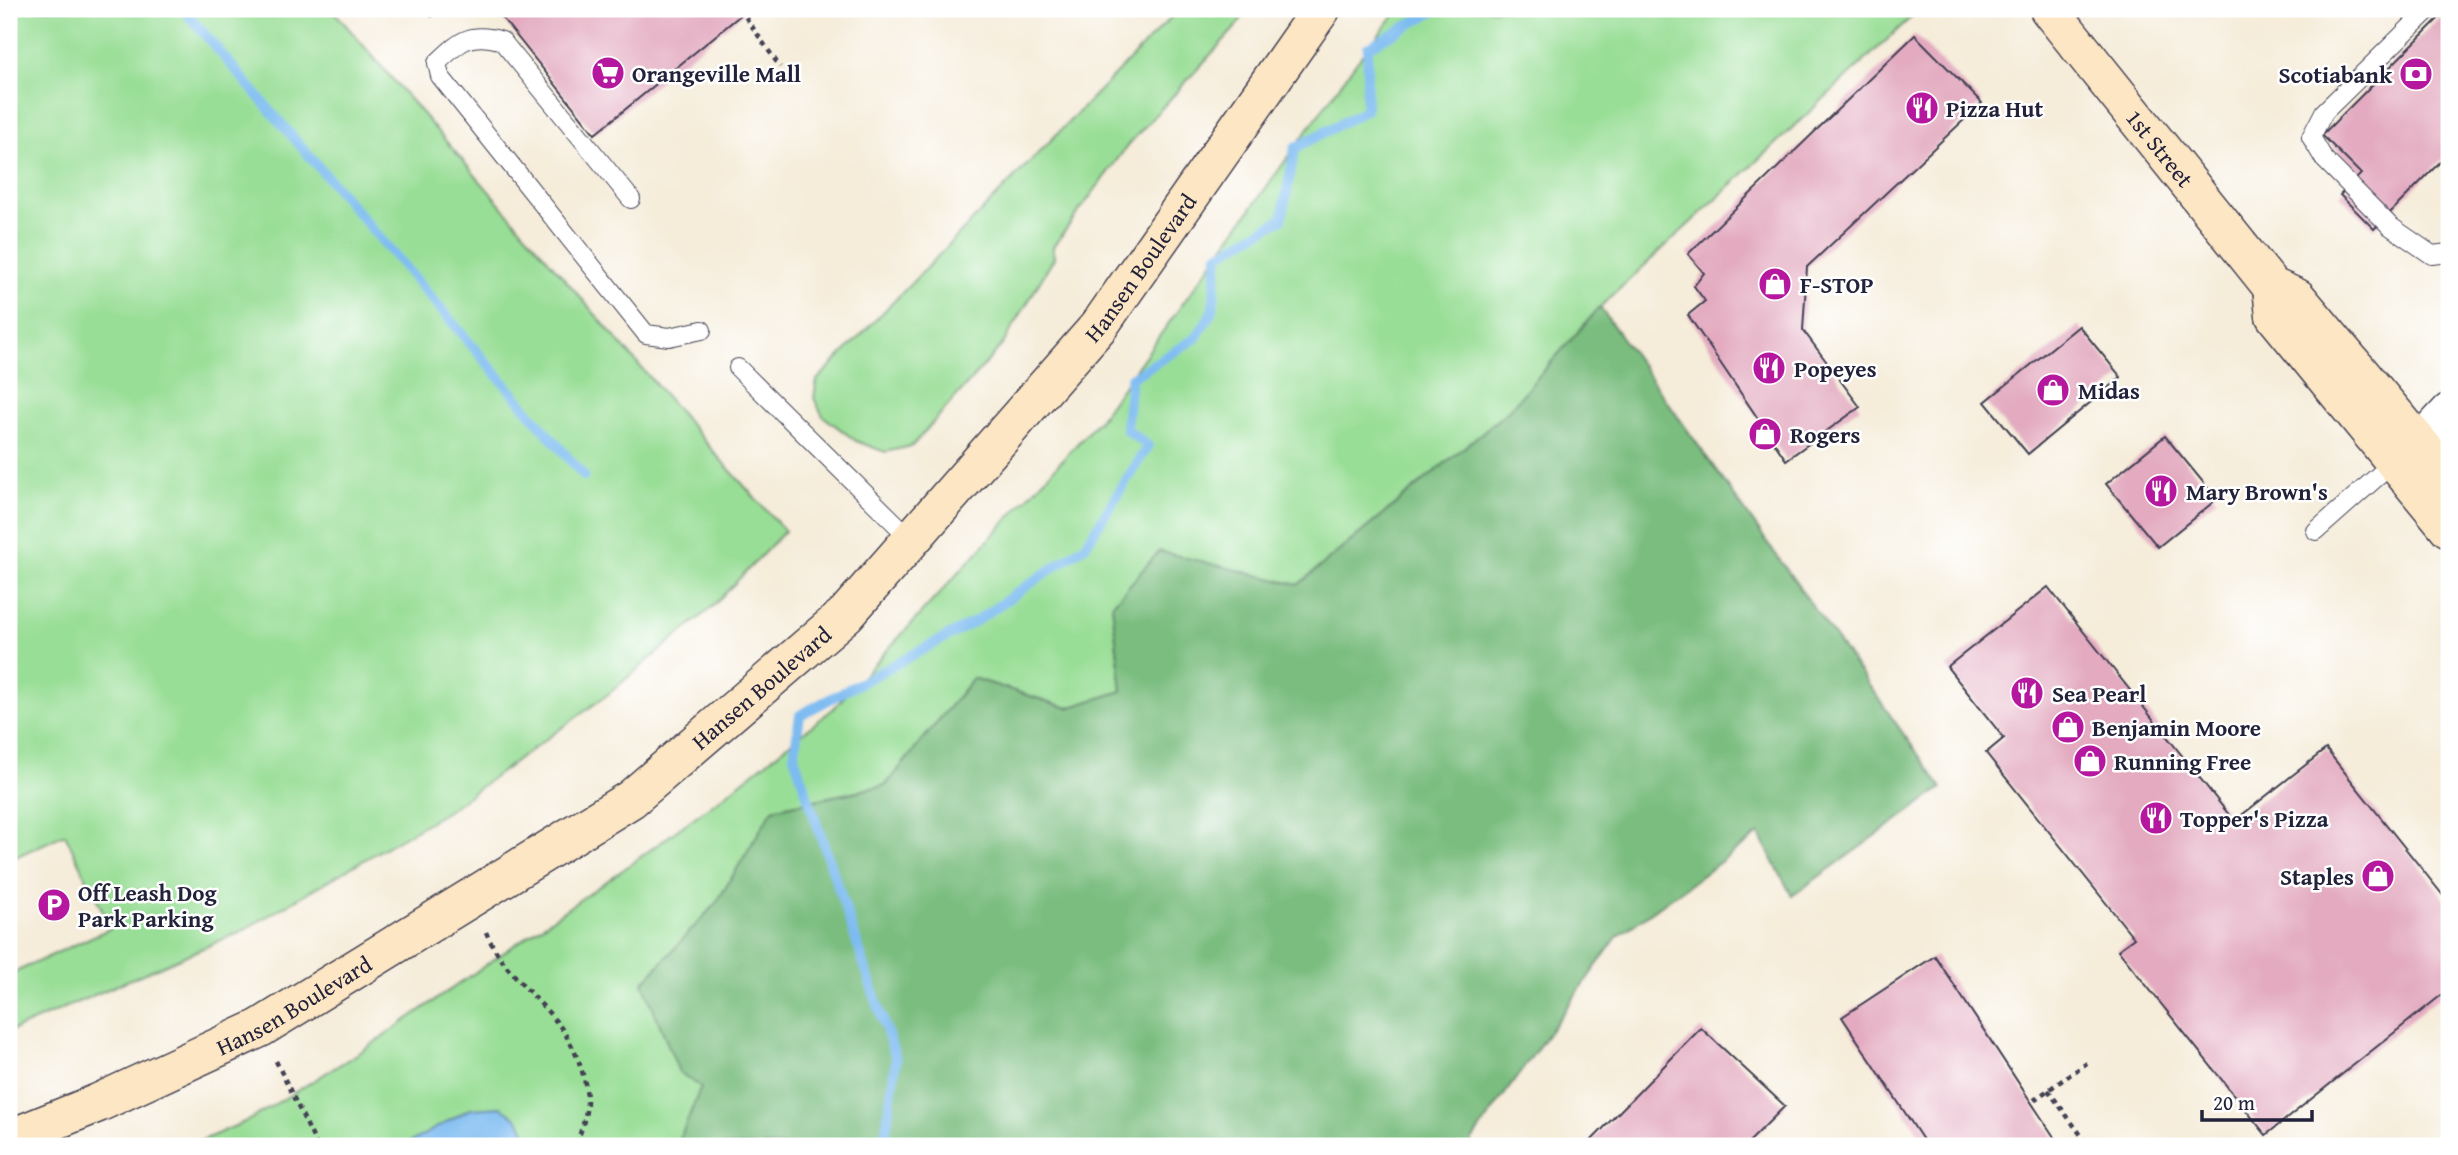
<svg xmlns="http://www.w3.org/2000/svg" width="2458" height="1155" font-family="'Gentium Book Plus',serif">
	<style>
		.green { fill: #99de96; stroke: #5e8068; stroke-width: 2 }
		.forest { fill: #7abd7f; stroke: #4e705d; stroke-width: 2 }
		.water { fill: #7dbbf1; stroke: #506e96; stroke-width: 2 }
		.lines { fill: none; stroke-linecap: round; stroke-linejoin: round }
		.stream { stroke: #7dbbf1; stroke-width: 10 }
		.building { fill: #e3aac0 }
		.lane-casing { stroke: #424053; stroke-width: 20 }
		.street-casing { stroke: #424053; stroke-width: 38 }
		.secondary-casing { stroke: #424053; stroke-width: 41 }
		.path { stroke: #424053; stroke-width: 4.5; stroke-dasharray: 5 5; stroke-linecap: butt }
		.lane { stroke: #fff; stroke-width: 18 }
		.street { stroke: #fff; stroke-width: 35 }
		.secondary { stroke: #fce6c4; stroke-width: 38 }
		.labels { text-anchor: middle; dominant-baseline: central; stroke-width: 5; stroke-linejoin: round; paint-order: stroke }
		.poi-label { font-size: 23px; font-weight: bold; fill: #22223b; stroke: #fff; text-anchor: start }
		.street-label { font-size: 23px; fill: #22223b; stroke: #fff }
	</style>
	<rect width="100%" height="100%" fill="#fff"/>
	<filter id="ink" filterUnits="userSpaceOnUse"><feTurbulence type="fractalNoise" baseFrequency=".0143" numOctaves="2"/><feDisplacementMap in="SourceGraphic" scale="14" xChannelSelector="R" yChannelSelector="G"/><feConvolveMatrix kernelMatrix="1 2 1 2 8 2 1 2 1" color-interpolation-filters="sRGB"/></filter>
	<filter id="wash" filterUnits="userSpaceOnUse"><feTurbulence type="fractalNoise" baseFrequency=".00686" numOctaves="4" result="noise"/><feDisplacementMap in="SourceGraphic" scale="28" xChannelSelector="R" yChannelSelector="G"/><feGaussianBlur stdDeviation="1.57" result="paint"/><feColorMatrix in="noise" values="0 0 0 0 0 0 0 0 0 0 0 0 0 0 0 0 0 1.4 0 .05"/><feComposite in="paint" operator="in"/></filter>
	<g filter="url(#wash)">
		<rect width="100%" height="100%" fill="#f5ecd9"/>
		<g class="green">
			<polygon points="9,9 332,9 720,459 785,531 712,607 607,695 446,812 242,931 9,1032 9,975 111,928 65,834 9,860"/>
			<polygon points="1179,9 1248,9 1234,29 1128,145 1053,247 1054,258 1003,344 912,446 885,452 856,441 823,416 814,398 817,380"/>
			<polygon points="1399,9 1920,9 1600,307 1508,411 1298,585 1159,552 1112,605 1122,691 1068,708 973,678 886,785 773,809 717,902 643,983 701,1087 677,1146 525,1146 527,1138 470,1109 404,1146 189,1146 249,1120 362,1051 624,869 725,795 834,708 1099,420 1355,64"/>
		</g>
		<polygon class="forest" points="1600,307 1942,788 1792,896 1759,834 1617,937 1472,1140 1472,1146 677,1146 701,1087 679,1072 643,983 717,902 773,809 886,785 973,678 1068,708 1122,691 1112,605 1159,551 1298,585 1508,411"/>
		<path class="water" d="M501 1107C516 1116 530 1127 525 1146H404L470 1109Z"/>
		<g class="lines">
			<g class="stream">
				<polyline points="183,9 584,476"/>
				<polyline points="884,1146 896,1059 794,756 800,715 976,621 1085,546 1148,446 1126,429 1131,378 1196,338 1213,310 1218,255 1282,219 1295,148 1366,110 1368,47 1438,9"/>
			</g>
		</g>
		<g id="blocks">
			<g class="building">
				<polygon points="495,9 748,9 595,134"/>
				<polygon points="2447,10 2449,12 2449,153 2374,229 2340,195 2361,174 2322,135"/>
				<polygon points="1915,35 1982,103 1807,267 1803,330 1860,407 1786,460 1688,315 1705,301 1694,286 1704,273 1688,254"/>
				<polygon points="2079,326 2121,377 2028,454 1985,402"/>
				<polygon points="2165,436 2217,499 2158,547 2106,484"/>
				<polygon points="2048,587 2234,821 2326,749 2449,903 2449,989 2266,1135 2118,950 2134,938 1986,753 2004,738 1947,667"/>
				<polygon points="1935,956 2060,1146 1927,1146 1842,1017"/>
				<polygon points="1701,1028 1785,1106 1745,1146 1586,1146"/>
			</g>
		</g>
	</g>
	<g filter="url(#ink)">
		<use href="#blocks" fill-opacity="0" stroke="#424053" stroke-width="2"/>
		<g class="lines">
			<defs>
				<g id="lane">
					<polyline points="2429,9 2324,112 2311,137 2324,159 2390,226 2432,255 2449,253"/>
					<path d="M631 199 502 41C470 31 460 41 437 63L440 76 646 334 669 337 702 330"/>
					<polyline points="738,368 911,539"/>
					<polyline points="2316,531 2395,461"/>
				</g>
				<polyline id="street" points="2395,461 2418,444 2449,411"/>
				<g id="secondary">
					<path id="s1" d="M2049 9 2272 287 2297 298 2449 479"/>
					<polyline points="2272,287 2275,316 2449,528"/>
					<path id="s2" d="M9 1139 98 1103 260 1028 631 799 846 614 1099 326 1321 9"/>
				</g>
			</defs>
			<use href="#lane" class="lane-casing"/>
			<use href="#street" class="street-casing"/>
			<use href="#secondary" class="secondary-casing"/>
			<g class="path">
				<polyline points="740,9 780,67"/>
				<polyline points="430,16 439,9"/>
				<path d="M486 932C502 970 534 993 559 1025 574 1045 586 1074 587 1100 587 1114 581 1133 575 1146"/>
				<polyline points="276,1061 317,1146"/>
				<polyline points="2048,1090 2089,1146"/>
				<polyline points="2034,1100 2087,1063"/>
			</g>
			<use href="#lane" class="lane"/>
			<use href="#street" class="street"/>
			<use href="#secondary" class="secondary"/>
		</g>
	</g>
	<defs>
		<symbol id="supermarket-disc" viewBox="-11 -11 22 22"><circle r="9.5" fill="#b5179e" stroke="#fff"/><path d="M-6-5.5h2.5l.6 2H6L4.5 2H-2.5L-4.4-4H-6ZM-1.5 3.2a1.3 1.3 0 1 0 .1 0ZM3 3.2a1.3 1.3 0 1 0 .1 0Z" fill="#fff"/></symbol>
		<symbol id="bank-disc" viewBox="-11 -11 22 22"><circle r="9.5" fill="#b5179e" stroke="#fff"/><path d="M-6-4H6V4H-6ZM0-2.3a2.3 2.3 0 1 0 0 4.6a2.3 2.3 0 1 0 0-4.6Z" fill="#fff"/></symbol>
		<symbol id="restaurant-disc" viewBox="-11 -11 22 22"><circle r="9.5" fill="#b5179e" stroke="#fff"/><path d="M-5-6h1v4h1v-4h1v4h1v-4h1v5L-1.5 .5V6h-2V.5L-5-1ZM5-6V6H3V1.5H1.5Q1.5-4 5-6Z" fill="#fff"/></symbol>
		<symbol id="shop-disc" viewBox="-11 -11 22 22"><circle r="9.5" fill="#b5179e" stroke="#fff"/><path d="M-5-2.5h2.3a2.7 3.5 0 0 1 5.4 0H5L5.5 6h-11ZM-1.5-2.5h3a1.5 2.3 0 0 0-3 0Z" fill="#fff"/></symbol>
		<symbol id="parking-disc" viewBox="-11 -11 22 22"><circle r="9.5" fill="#b5179e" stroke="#fff"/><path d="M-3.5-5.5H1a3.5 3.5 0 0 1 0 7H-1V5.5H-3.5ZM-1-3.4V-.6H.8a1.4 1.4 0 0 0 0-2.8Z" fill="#fff"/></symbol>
	</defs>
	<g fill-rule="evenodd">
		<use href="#supermarket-disc" x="589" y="54" width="38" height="38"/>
		<use href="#bank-disc" x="2397" y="55" width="38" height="38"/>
		<use href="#restaurant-disc" x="1903" y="89" width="38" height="38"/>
		<use href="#shop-disc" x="1756" y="265" width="38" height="38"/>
		<use href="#restaurant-disc" x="1750" y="349" width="38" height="38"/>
		<use href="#shop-disc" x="2034" y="371" width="38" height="38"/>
		<use href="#shop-disc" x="1746" y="415" width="38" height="38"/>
		<use href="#restaurant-disc" x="2142" y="472" width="38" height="38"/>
		<use href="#restaurant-disc" x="2008" y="674" width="38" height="38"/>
		<use href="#shop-disc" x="2049" y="708" width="38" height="38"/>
		<use href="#shop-disc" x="2071" y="742" width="38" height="38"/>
		<use href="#restaurant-disc" x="2137" y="799" width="38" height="38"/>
		<use href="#shop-disc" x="2359" y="857" width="38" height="38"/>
		<use href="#parking-disc" x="35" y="886" width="38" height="38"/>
	</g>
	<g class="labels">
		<g class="poi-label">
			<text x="632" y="73">Orangeville Mall</text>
			<text x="2392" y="74" text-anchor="end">Scotiabank</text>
			<text x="1946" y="108">Pizza Hut</text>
			<text x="1800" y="284">F-STOP</text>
			<text x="1794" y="368">Popeyes</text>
			<text x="2078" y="390">Midas</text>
			<text x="1790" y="434">Rogers</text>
			<text x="2186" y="491">Mary Brown's</text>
			<text x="2052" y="693">Sea Pearl</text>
			<text x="2092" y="727">Benjamin Moore</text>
			<text x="2114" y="761">Running Free</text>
			<text x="2180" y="818">Topper's Pizza</text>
			<text x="2354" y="876" text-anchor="end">Staples</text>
			<text x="78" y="892">Off Leash Dog<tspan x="78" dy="26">Park Parking</tspan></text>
		</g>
		<g class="street-label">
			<text stroke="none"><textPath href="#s1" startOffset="178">1st Street</textPath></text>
			<text stroke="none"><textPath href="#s2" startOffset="1449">Hansen Boulevard</textPath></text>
			<text stroke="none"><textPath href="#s2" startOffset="882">Hansen Boulevard</textPath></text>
			<text stroke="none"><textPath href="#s2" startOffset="315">Hansen Boulevard</textPath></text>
		</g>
	</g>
	<rect width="2458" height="1155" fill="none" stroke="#fff" stroke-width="35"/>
	<path d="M2202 1110v10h110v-10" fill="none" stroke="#22223b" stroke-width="3.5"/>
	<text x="2213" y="1110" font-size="21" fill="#22223b" stroke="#ffffff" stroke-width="5" paint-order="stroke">20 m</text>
</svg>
